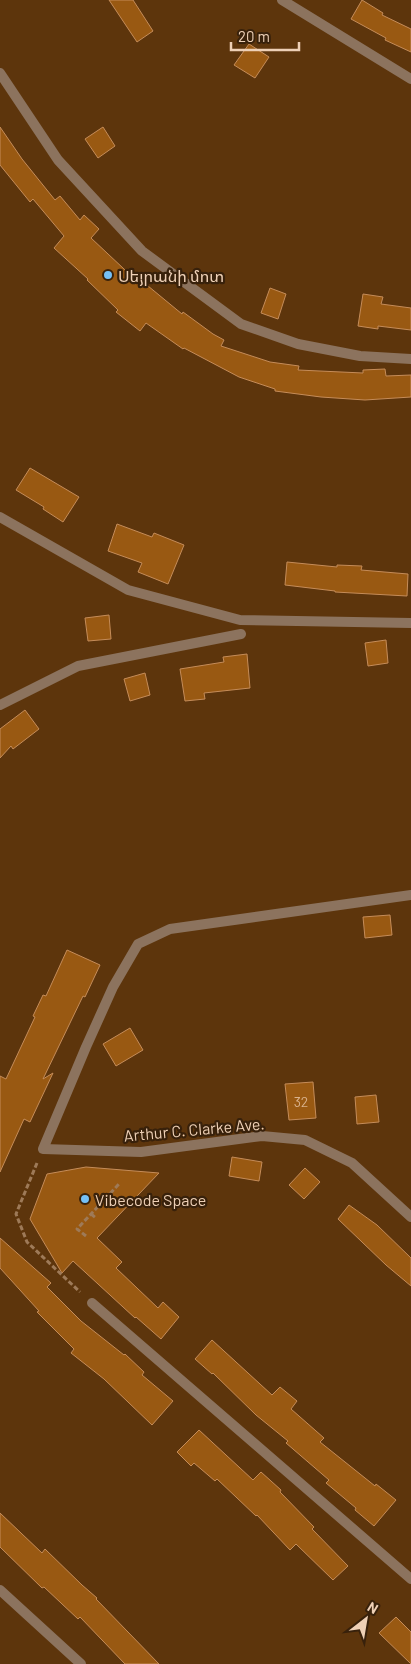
<svg xmlns="http://www.w3.org/2000/svg" width="411" height="1664" font-family="Barlow,'Noto Sans Armenian',sans-serif">
	<style>
		.building { fill: #995912; stroke: #c58c59 }
		.lines { fill: none; stroke-linecap: round; stroke-linejoin: round }
		.path { stroke: #9e7a58; stroke-width: 3; stroke-dasharray: 5 2.5; stroke-linecap: butt }
		.street { stroke: #8c735e; stroke-width: 10 }
		.poi-dot { fill: #75c0f6; stroke: #38210b; stroke-width: 2 }
		.labels { text-anchor: middle; dominant-baseline: central; stroke-width: 4.5; stroke-linejoin: round; paint-order: stroke }
		.number-label { font-size: 14px; fill: #d9b28d }
		.poi-label { font-size: 16px; fill: #eed0b6; stroke: #38210b; text-anchor: start }
		.street-label { font-size: 16px; fill: #eed0b6; stroke: #38210b }
	</style>
	<rect width="100%" height="100%" fill="#5d350c"/>
	<g class="building">
		<polygon points="109,0 133,0 153,31 137,42"/>
		<polygon points="362,0 383,13 382,15 411,29 411,52 385,40 386,38 351,19"/>
		<polygon points="249,44 269,57 255,78 234,65"/>
		<polygon points="0,127 22,159 55,200 60,196 80,220 84,215 99,229 91,238 140,284 142,281 182,314 183,312 213,334 224,340 221,346 270,362 299,366 298,370 363,373 363,370 385,369 386,376 411,375 411,397 365,400 321,397 275,391 275,389 239,377 184,348 183,349 146,323 140,331 116,312 118,310 87,280 88,279 54,248 64,236 33,199 30,202 0,165"/>
		<polygon points="103,127 115,146 98,158 85,139"/>
		<polygon points="270,288 286,294 278,319 261,313"/>
		<polygon points="363,294 383,297 381,304 411,308 411,330 378,326 378,329 358,326"/>
		<polygon points="30,468 79,497 63,522 43,509 44,507 16,490"/>
		<polygon points="117,524 152,537 154,533 184,545 168,584 138,572 142,563 108,551"/>
		<polygon points="287,562 337,567 337,565 362,566 361,570 408,574 407,596 335,592 335,591 285,585"/>
		<polygon points="109,615 111,639 88,641 85,618"/>
		<polygon points="386,640 388,663 368,666 365,643"/>
		<polygon points="247,654 250,688 204,693 205,699 185,701 180,669 224,662 223,657"/>
		<polygon points="145,673 150,695 130,701 124,679"/>
		<polygon points="25,710 39,729 13,749 11,746 0,758 0,729"/>
		<polygon points="390,915 392,935 365,938 363,917"/>
		<polygon points="67,950 100,965 85,997 83,996 43,1079 53,1073 30,1122 24,1119 0,1172 0,1076 6,1079 35,1017 33,1016 43,995 46,996"/>
		<polygon points="130,1028 143,1050 116,1066 103,1044"/>
		<polygon points="313,1082 316,1118 289,1120 285,1084"/>
		<polygon points="376,1095 379,1122 357,1124 355,1097"/>
		<polygon points="232,1157 262,1162 259,1181 229,1176"/>
		<polygon points="86,1167 159,1173 97,1238 122,1262 116,1268 158,1308 163,1302 179,1317 161,1339 136,1317 135,1318 73,1261 62,1273 30,1219 47,1174"/>
		<polygon points="305,1168 320,1182 304,1199 289,1185"/>
		<polygon points="349,1205 377,1225 411,1258 411,1286 386,1265 338,1219"/>
		<polygon points="0,1238 51,1283 47,1287 81,1321 124,1355 125,1354 144,1372 142,1375 173,1401 152,1425 104,1379 71,1353 74,1349 37,1312 39,1311 0,1268"/>
		<polygon points="212,1340 272,1395 280,1387 297,1401 291,1409 324,1438 320,1442 375,1486 376,1484 396,1500 374,1526 355,1510 356,1508 326,1483 329,1480 286,1443 288,1441 256,1415 213,1373 212,1374 195,1359"/>
		<polygon points="199,1430 253,1480 261,1472 281,1490 280,1492 314,1527 312,1529 348,1566 333,1580 296,1544 290,1550 257,1515 256,1516 217,1479 215,1481 194,1463 191,1466 177,1452"/>
		<polygon points="0,1513 42,1553 45,1549 82,1585 97,1598 96,1599 159,1664 125,1664 80,1617 78,1619 44,1587 42,1588 0,1547"/>
		<polygon points="396,1617 411,1632 411,1664 379,1633"/>
	</g>
	<g class="lines">
		<g class="path">
			<polyline points="37,1163 16,1214 27,1242 80,1292"/>
			<polyline points="91,1214 96,1218"/>
			<polyline points="86,1236 77,1229 119,1184"/>
		</g>
		<g class="street">
			<polyline points="282,0 411,79"/>
			<polyline points="0,73 58,160 142,251 241,324 298,344 360,356 411,359"/>
			<polyline points="0,517 128,590 240,620 411,623"/>
			<polyline points="0,705 78,666 241,634"/>
			<polyline points="411,895 170,929 138,944 113,987 86,1047 43,1149 141,1152 262,1136 305,1140 352,1163 411,1217"/>
			<polyline points="92,1303 411,1579"/>
			<polyline points="0,1590 81,1664"/>
		</g>
	</g>
	<g class="poi-dot">
		<circle cx="108" cy="275" r="5"/>
		<circle cx="85" cy="1199" r="5"/>
	</g>
	<g class="labels">
		<g class="number-label">
			<text x="301" y="1101">32</text>
		</g>
		<g class="poi-label">
			<text x="118" y="275">Սեյրանի մոտ</text>
			<text x="95" y="1199">Vibecode Space</text>
		</g>
		<g class="street-label">
			<text transform="translate(194 1129) rotate(-5)">Arthur C. Clarke Ave.</text>
		</g>
	</g>
	<g transform="translate(366 1619) rotate(31)" stroke="#38210b" stroke-width="4" paint-order="stroke">
	<path d="M0-4L9 19L0 12L-9 19Z" fill="#eed0b6"/>
	<text y="-8" font-size="14" font-weight="bold" text-anchor="middle" fill="#eed0b6">N</text>
	</g>
	<path d="M231 42v8h68v-8" fill="none" stroke="#eed0b6" stroke-width="2.5"/>
	<text x="238" y="42" font-size="15" fill="#eed0b6" stroke="#38210b" stroke-width="4" paint-order="stroke">20 m</text>
</svg>
